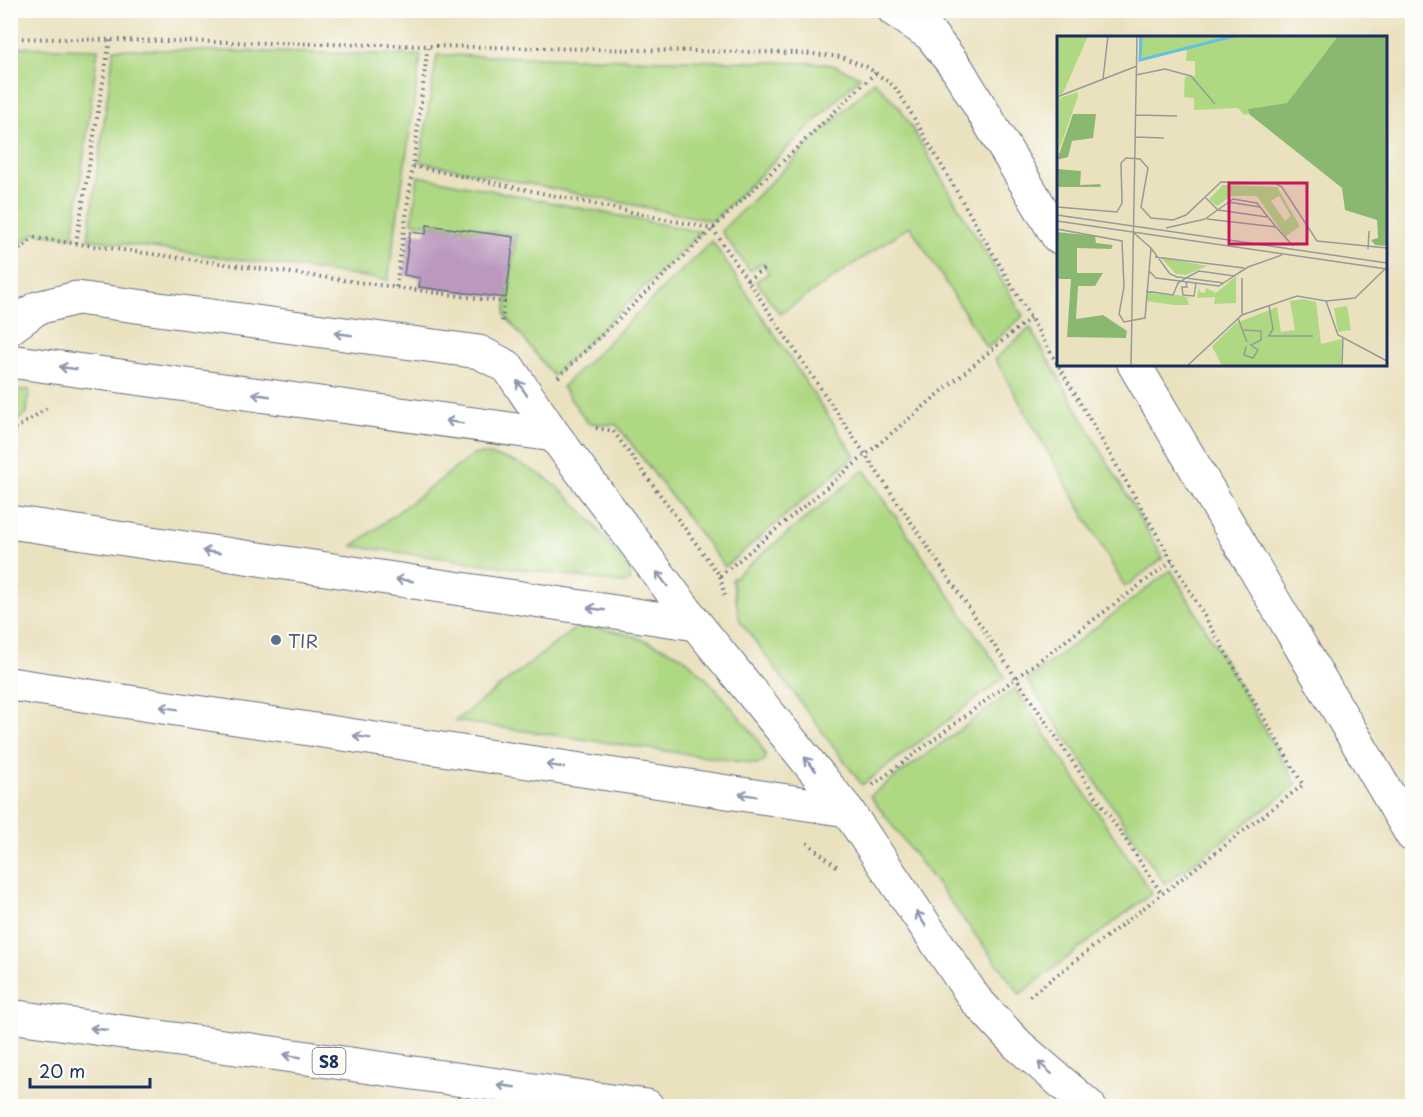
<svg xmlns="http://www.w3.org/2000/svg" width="1423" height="1117" font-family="'Playpen Sans',sans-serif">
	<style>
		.green { fill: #afd883; stroke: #658470; stroke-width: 1.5 }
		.building { fill: #bb99bf }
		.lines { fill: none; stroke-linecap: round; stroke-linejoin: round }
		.minor-casing { stroke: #636d80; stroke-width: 35 }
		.highway-casing { stroke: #636d80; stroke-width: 35 }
		.path { stroke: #636d80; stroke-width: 4; stroke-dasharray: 1.5 4.5; stroke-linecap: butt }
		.minor { stroke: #fff; stroke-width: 33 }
		.highway { stroke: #fff; stroke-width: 33 }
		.oneway { stroke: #8d97ae }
		.service-dot { fill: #5c6f8a; stroke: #fdfcf7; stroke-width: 2 }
		.labels { text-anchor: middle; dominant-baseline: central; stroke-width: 4.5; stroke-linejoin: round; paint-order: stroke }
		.shield { fill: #fdfcf7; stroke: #5f6c8c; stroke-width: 1.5 }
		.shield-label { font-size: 16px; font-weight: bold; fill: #1b2f5e }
		.service-label { font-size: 18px; fill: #4e5e75; stroke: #fdfcf7; text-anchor: start }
		.inset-river { fill: none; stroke: #64c1e2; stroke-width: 3 }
		.inset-road { fill: none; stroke: #979a98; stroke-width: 1.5 }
		.view { fill: #c2185b; fill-opacity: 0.15; stroke: #c2185b; stroke-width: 3 }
		.inset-edge { fill: none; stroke: #1b2f5e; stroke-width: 3 }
	</style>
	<rect width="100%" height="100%" fill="#fdfcf7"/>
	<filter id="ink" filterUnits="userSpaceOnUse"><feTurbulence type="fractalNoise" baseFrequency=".0167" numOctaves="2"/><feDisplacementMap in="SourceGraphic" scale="12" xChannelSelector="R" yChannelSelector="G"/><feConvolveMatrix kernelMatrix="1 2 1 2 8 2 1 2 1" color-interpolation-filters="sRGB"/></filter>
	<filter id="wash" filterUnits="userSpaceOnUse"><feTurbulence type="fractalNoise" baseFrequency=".008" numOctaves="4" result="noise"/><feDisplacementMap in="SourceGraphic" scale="24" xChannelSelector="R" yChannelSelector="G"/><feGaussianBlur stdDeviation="1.35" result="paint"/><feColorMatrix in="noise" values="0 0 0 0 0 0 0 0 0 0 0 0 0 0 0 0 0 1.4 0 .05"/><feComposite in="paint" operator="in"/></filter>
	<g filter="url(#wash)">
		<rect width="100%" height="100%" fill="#eae1bf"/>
		<g class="green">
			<polygon points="11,47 98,49 73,237 35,233 11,251"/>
			<polygon points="114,49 421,55 388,280 88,239"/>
			<polygon points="437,55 821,63 836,66 860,77 713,221 420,162"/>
			<polygon points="874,81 900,108 1023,316 987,348 910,226 780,314 756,281 769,273 762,263 750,271 721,231"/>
			<polygon points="418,176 701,232 553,376 505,315 516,235 412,222"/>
			<polygon points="712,241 855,456 725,567 617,425 588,423 562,387"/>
			<polygon points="1030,328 1163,558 1125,587 995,359"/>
			<polygon points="11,390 29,390 27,413 11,425"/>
			<path d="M483 454C553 463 590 519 630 571V578L629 582 623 583 353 546 473 455Z"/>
			<polygon points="864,470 1005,677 862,785 740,621 732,579"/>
			<polygon points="1171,570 1297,785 1165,884 1027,680"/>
			<polygon points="577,627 597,628 627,634 657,645 683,657 705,677 723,697 756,737 766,756 764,762 757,764 455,721"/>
			<polygon points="1015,689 1152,893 1020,994 870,796"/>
		</g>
		<g id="blocks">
			<polygon class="building" points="427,225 514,237 506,298 419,287 420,278 404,275 410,232 426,234"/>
		</g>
	</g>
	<g filter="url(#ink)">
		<use href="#blocks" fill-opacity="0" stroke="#636d80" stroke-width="1.5"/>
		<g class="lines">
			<defs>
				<g id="minor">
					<polyline points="894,10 931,35 958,70 1058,237"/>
					<polyline points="10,328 37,308 77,298 479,352 508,367 554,435 696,624 847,810"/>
					<polyline points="10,361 554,435"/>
					<polyline points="1134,364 1412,835"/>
					<polyline points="10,522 696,624"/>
					<polyline points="10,684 847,810"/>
				</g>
				<g id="highway">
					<polyline points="847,810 975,999 1018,1045 1089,1106"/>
					<polyline points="10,1016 647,1106"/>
				</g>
			</defs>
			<use href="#minor" class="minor-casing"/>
			<use href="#highway" class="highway-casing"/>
			<g class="path">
				<polyline points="10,38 802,53 842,57 867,67 894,86 904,101 1303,785 1027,998"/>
				<polyline points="413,166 713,229 1162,894"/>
				<polyline points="76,243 110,40"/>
				<polyline points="10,256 35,238 504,302 502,323"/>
				<polyline points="747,280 765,268"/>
				<polyline points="396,287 413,166 428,45"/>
				<polyline points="558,377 875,73"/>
				<polyline points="596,428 613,431 720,576 725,598"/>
				<polyline points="10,432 47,408 47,405"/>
				<polyline points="720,576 1030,318"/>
				<polyline points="873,785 1172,561"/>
				<polyline points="807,843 839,868"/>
			</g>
			<use href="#minor" class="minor"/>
			<use href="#highway" class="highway"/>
		</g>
		<defs><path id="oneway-shaft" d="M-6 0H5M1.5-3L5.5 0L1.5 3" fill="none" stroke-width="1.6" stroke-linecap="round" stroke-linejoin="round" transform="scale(1.5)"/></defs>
		<g class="oneway">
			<use href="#oneway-shaft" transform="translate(343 334) rotate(-172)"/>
			<use href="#oneway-shaft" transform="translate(68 368) rotate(-172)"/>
			<use href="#oneway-shaft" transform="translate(522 388) rotate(-124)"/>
			<use href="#oneway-shaft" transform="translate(261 395) rotate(-172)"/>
			<use href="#oneway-shaft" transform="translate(454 422) rotate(-172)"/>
			<use href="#oneway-shaft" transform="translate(211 552) rotate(-172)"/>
			<use href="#oneway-shaft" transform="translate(662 579) rotate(-127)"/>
			<use href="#oneway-shaft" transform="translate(404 580) rotate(-172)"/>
			<use href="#oneway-shaft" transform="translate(596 609) rotate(-172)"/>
			<use href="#oneway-shaft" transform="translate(169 708) rotate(-171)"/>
			<use href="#oneway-shaft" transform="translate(362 737) rotate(-171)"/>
			<use href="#oneway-shaft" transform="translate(810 764) rotate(-129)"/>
			<use href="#oneway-shaft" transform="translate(555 766) rotate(-171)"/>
			<use href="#oneway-shaft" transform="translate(748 795) rotate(-171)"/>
			<use href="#oneway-shaft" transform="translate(921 919) rotate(-124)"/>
			<use href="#oneway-shaft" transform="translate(99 1029) rotate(-172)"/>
			<use href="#oneway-shaft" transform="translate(292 1056) rotate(-172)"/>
			<use href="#oneway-shaft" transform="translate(1045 1068) rotate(-139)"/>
			<use href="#oneway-shaft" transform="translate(506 1086) rotate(-172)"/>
		</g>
	</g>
	<circle class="service-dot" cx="276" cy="640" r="6"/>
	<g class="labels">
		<rect class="shield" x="312.5" y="1048" width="33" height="26" rx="4.5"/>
		<g class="shield-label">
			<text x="329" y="1061">S8</text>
		</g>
		<g class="service-label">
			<text x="288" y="640">TIR</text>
		</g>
	</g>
	<g transform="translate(1057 36)">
		<rect width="330" height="330" fill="#eae1bf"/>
		<path d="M0 0H31L6 57 0 60ZM82 0H281L230 67 191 73 192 78 187 79 181 72 137 74V62L127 61 128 41 138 40V25H129L130 14 82 23ZM20 56 21 60 2 114 0 63ZM166 149 220 151 243 190 228 201 200 160H174L160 170 152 163ZM222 160 234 180 228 185 214 165ZM103 221 150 230 129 239 119 238ZM179 240V267L157 268 158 261 140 262 142 251 143 256 148 257 149 252 159 257ZM90 257 121 259 134 262H130L132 269H117L89 265ZM247 263 259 266 264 308 285 303 284 330H165L155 310 179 287 220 271 224 296 238 294 233 265ZM290 270 294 294 281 296 277 272Z" fill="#afd883" fill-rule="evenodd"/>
		<path d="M281 0H330V210L318 209 314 204 321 202 320 184 288 174 285 152 192 78 191 73 230 67ZM16 78H39L36 102 15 105 11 121 0 124ZM0 133 24 135 23 149 43 148 44 151H0ZM0 196 38 200 39 207 56 209 54 213 20 212V237H46L38 250H21L19 283 46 279 70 295 69 302 10 301 14 243H0Z" fill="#8bb871"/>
		<path class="inset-river" d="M84 0 83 24 177 0"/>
		<path class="inset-road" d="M79 39 108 33 134 40 158 68M46 43 51 0M0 61 80 30M79 79 120 80M78 101 107 102M148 161 161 174 210 181M171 166 203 171M0 171 60 176 65 167 64 127 69 122 83 123 91 132 84 171 94 182 116 184 129 179 164 146 218 147 225 151 260 205 330 212M0 179 330 227M148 183 176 163 200 167 219 191M150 183 219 191M0 185 330 233M219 191 236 210M109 192 148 183M0 193 65 205 67 251 62 278 67 286 88 282 94 212M77 197 94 212M94 212 113 238 120 241 129 242 142 235 177 240 191 231M311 213 312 195M98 221 187 232M191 231 225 219M92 235 99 242 162 250 177 240M129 246 130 251H125L126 259 137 260 139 247M89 255 116 259 121 247 129 242 167 247M269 265 281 299 330 325M185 279V242M181 282 190 306M185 294 204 295V304L194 309 201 314 196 322 187 319 189 311M213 300H256M211 301 216 293 212 270M74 330 80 0M130 330 185 279 240 260 269 265 298 262 328 233M285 330 286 302"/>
		<path class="view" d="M172 147H250V208H172Z"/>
		<rect width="330" height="330" class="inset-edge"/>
	</g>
	<rect width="1423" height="1117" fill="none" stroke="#fdfcf7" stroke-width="36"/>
	<path d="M30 1078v9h120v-9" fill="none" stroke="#1b2f5e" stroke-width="3"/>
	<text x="39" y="1078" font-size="18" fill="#1b2f5e" stroke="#fdfcf7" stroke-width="4.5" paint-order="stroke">20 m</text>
</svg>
